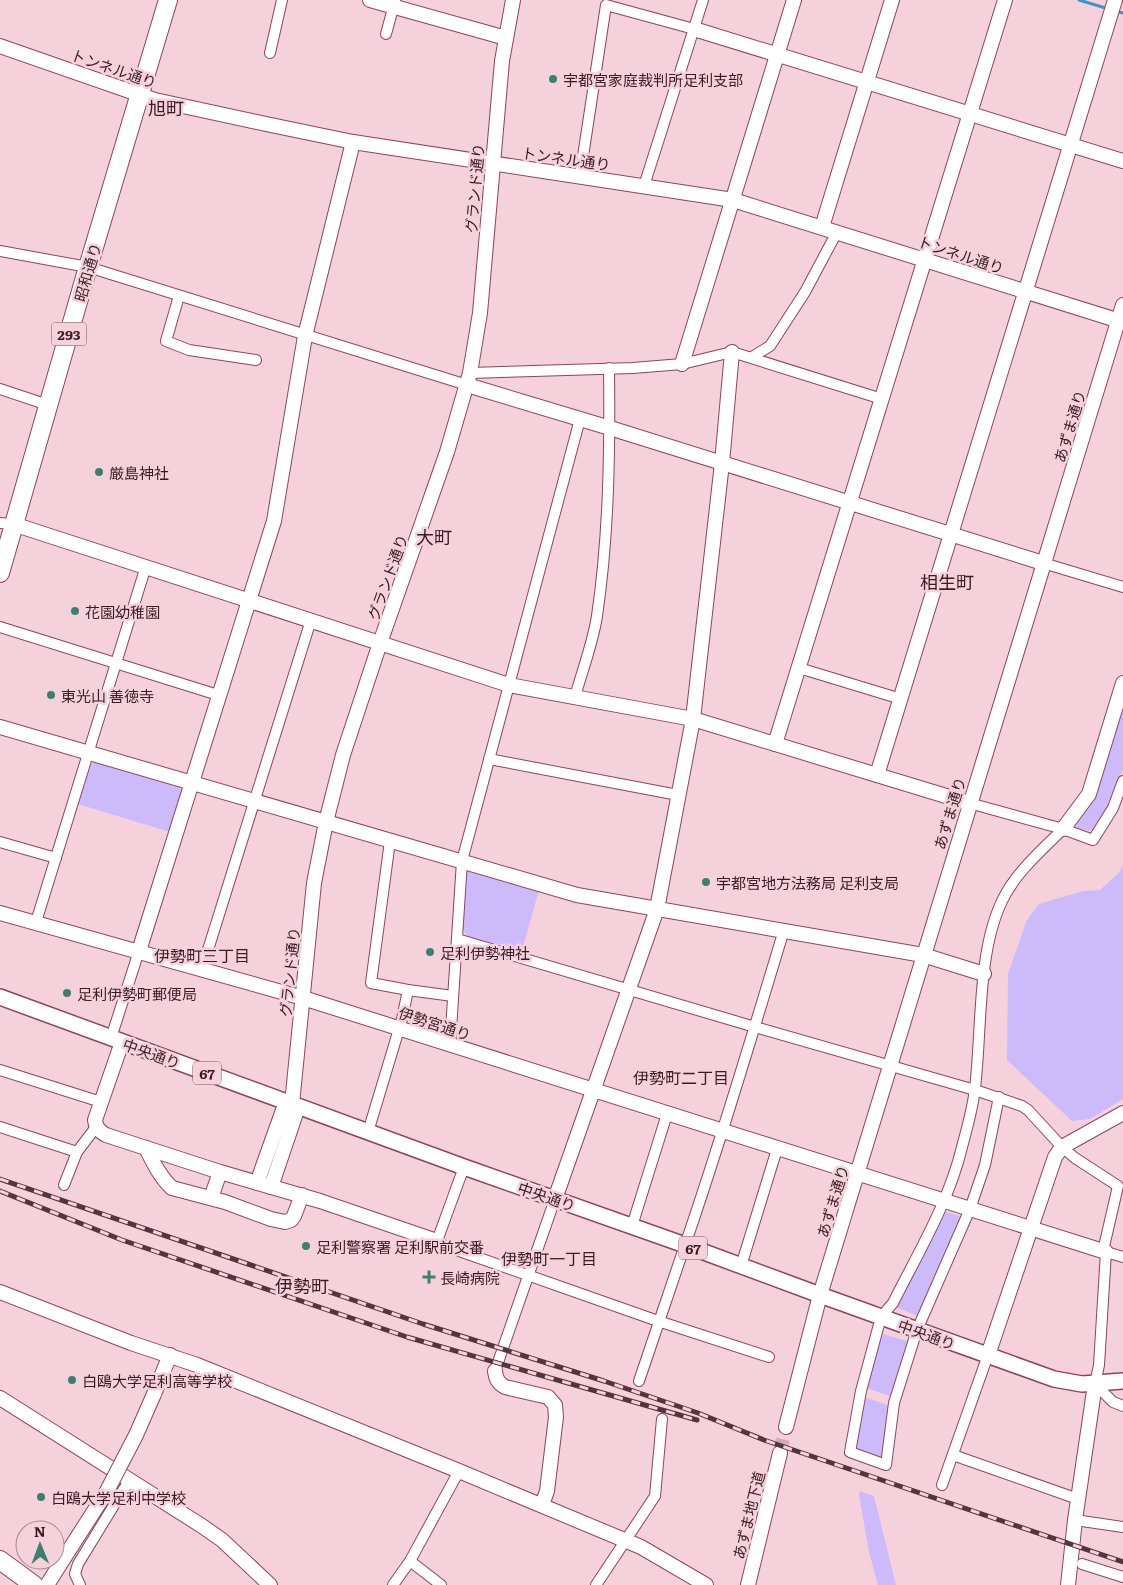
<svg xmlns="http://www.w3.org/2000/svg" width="1123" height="1585" font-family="Literata,'Noto Sans JP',serif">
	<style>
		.green { fill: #ccbafb }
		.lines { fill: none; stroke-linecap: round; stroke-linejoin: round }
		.stream { stroke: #4093c2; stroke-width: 3 }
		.secondary-tunnel { stroke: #d0acb8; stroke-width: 14; stroke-dasharray: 14 7; stroke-linecap: butt }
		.street-casing { stroke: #8e4360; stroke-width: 12 }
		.secondary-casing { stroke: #8e4360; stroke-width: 16 }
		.primary-casing { stroke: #8e4360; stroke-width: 18 }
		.highway-casing { stroke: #8e4360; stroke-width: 20 }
		.street { stroke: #fff; stroke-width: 10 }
		.secondary { stroke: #fff; stroke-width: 14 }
		.primary { stroke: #fff; stroke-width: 15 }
		.highway { stroke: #fff; stroke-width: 18 }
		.rail-casing { stroke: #54343f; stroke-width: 5 }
		.rail { stroke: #f5d1dc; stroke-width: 3; stroke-dasharray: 9; stroke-linecap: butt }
		.secondary-bridge-casing { stroke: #8e4360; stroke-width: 16; stroke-linecap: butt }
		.secondary-bridge { stroke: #fff; stroke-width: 14 }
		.poi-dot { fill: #3c7f70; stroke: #f5d1dc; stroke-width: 2 }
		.labels { text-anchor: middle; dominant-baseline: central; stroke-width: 5; stroke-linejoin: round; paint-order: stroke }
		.shield { fill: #f5d1dc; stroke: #72515d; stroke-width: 1 }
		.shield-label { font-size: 14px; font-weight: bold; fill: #3a1a26 }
		.street-label { font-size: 15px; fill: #3a1a26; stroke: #f5d1dc }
		.poi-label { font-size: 15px; fill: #3a1a26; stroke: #f5d1dc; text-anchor: start }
		.neighbourhood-label { font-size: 16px; fill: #3a1a26; stroke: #f5d1dc }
		.quarter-label { font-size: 18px; fill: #3a1a26; stroke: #f5d1dc }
	</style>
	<rect width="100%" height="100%" fill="#f5d1dc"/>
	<g class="green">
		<polygon points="1123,696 1123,769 1117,787 1108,807 1094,829 1090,831 1077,828 1076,823"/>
		<polygon points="97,762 179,785 182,794 170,832 78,804 91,764"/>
		<polygon points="1123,865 1123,1099 1090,1119 1072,1121 1007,1060 1008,974 1027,920 1039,904 1083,891 1100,890 1119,873"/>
		<polygon points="471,870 539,890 521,954 469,938 463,930 466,873"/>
		<polygon points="947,1212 963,1217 920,1317 898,1308 896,1303 942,1214"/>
		<polygon points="883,1334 910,1342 893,1397 866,1388"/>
		<polygon points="864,1397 891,1406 884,1458 880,1459 855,1449"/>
		<polygon points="860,1491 874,1496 896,1585 878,1585 869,1552 859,1495"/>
	</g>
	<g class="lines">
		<g class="stream">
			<polyline points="1079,0 1109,9"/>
			<polyline points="1115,11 1123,13"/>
		</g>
		<polyline class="secondary-tunnel" points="780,1453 786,1427"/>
		<defs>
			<g id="street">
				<polyline points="386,34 395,1"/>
				<polyline points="270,53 282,0"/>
				<polyline points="580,176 606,5 694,29"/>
				<polyline points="644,186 703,0"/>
				<polyline points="0,251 88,267 467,385"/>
				<polyline points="179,296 166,341 189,350 256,360"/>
				<polyline points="752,357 770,346 805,292 837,232"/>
				<polyline points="470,373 633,368 682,364 732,352 882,399"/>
				<polyline points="0,389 48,405"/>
				<polyline points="0,523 13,524"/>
				<polyline points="1043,563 1123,587"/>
				<polyline points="0,627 218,695"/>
				<polyline points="799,668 901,699"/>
				<path d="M575 697C582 671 593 643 597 616 609 534 610 451 609 368"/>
				<polyline points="489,759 678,795"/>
				<polyline points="969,803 1063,829 1093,840 1113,808 1123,781"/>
				<polyline points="390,841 371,983 408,990 453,996"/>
				<polyline points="0,842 56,858"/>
				<polyline points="36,922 146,566"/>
				<polyline points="457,939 755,1027 975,1090 1022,1106 1028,1110 1062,1147 1075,1158 1118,1186 1103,1251"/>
				<polyline points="202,969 311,620"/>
				<polyline points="111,1038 139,951"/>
				<polyline points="450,1045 462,861 580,419"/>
				<polyline points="0,1070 101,1102"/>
				<path d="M999 1097 985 1165 970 1209 917 1330 894 1403 886 1465 850 1452 861 1391 881 1317 893 1303C918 1253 949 1202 962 1147 967 1128 973 1108 975 1088 982 1031 977 953 1002 901 1015 873 1041 851 1063 829"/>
				<polyline points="0,1127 77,1152"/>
				<polyline points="368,1132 402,1019 408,990"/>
				<polyline points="464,1167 437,1241 445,1246 658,1321 769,1357"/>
				<polyline points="64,1185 77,1152 96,1127"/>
				<polyline points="632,1226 667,1114"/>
				<polyline points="1123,1257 1106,1252 1099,1365 1095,1384 1113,1402 1123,1406"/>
				<polyline points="741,1266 777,1149"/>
				<polyline points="495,1371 555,1199"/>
				<path d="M639 1381C654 1336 670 1290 685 1245 721 1141 752 1035 784 930"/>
				<polyline points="953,1455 1078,1499"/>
				<polyline points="942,1485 988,1355"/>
				<polyline points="1075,1520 1123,1527"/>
				<polyline points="410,1561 441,1585"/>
				<polyline points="1082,1564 1123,1577"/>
				<polyline points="80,1585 75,1574 78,1564 130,1479"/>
				<polyline points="393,1585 410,1561 459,1471"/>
				<polyline points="596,1585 655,1496 662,1419"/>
			</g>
			<g id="secondary">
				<polyline points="370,0 506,38"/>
				<polyline points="694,29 1123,161"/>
				<polyline points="0,46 155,100 266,124 353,142 733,200 1123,322"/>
				<polyline points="822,227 892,0"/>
				<polyline points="682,364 794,0"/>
				<polyline points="467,385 610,428 1043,563"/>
				<polyline points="13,524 509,685 693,719 969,803"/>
				<polyline points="0,727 577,895 923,955 984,974"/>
				<polyline points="775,744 1005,0"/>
				<polyline points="877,775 1115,0"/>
				<polyline points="1063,829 1089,794 1123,683"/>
				<polyline points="0,913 303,998 1106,1252"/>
				<polyline points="139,951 274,521 305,336 353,142"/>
				<path d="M122 1042 95 1120C96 1128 99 1131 106 1135L220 1172 320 1201 437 1241"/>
				<path d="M146 1148C153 1162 160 1177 172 1188L225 1202 271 1219 285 1222 291 1220 294 1216 302 1195"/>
				<polyline points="257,1183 283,1110 292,1104"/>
				<polyline points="271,1187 295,1116 292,1104 314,883 326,822 343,755 380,643 447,452 470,373 480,313 502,61 513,0"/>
				<polyline points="211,1198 220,1172"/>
				<polyline points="555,1199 657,909 693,719 722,463 732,352"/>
				<polyline points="0,1292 131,1343 197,1365 459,1471 641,1547 706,1585"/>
				<polyline points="988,1355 1055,1157 1062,1147 1123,1113"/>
				<path d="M495 1371C496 1379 498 1383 505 1387L548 1397 555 1405 556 1417 547 1491 542 1505"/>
				<polyline points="154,1394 170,1355"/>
				<polyline points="0,1398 202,1526 222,1540 270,1585"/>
				<polyline points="786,1427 820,1295 1123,305"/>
				<polyline points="47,1585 64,1558"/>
				<polyline points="748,1585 780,1453"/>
				<polyline points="1068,1585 1075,1520 1095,1384"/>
			</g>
			<polyline id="primary" points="0,997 464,1167 685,1245 820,1295 1054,1379 1082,1384 1123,1381"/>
			<g id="highway">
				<polyline points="0,573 88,267 168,0"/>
				<polyline points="0,1560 34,1585"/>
			</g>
		</defs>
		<use href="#street" class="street-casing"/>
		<use href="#secondary" class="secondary-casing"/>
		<use href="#primary" class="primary-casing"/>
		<use href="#highway" class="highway-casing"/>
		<use href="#street" class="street"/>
		<use href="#secondary" class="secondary"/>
		<use href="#primary" class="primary"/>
		<use href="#highway" class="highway"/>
		<defs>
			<g id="rail">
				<polyline points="0,1179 423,1324 604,1381 698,1413 764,1440 1123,1562"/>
				<polyline points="0,1191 122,1240 407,1337 697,1420"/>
			</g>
		</defs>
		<use href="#rail" class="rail-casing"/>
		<use href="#rail" class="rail"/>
		<defs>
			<polyline id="secondary-bridge" points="64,1558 107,1491 136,1435 154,1394"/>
		</defs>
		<use href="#secondary-bridge" class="secondary-bridge-casing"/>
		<use href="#secondary-bridge" class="secondary-bridge"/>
	</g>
	<g class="poi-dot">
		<circle cx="553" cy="79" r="5"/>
		<circle cx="99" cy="472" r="5"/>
		<circle cx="75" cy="611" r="5"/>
		<circle cx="51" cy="695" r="5"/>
		<circle cx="706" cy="882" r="5"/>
		<circle cx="430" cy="952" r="5"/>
		<circle cx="67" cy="993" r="5"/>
		<circle cx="306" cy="1246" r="5"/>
		<path d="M426.5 1269.5h5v5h5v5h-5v5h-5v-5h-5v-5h5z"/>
		<circle cx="72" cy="1380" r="5"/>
		<circle cx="41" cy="1497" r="5"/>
	</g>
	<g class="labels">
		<g class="shield">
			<rect x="51.5" y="322.5" width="35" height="23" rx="4"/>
			<rect x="193" y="1061.5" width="28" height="23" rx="4"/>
			<rect x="679" y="1236.5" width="28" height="23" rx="4"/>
		</g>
		<g class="shield-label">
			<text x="69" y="334">293</text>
			<text x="207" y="1073">67</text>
			<text x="693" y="1248">67</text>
		</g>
		<g class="street-label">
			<text transform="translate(114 68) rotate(19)">トンネル通り</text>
			<text transform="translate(566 158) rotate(8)">トンネル通り</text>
			<text transform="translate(474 188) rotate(-85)">グランド通り</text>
			<text transform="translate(961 254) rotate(18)">トンネル通り</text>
			<text transform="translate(87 272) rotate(-74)">昭和通り</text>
			<text transform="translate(1069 426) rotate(-73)">あずま通り</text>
			<text transform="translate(387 577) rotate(-70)">グランド通り</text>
			<text transform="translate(949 813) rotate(-73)">あずま通り</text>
			<text transform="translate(289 972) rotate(-84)">グランド通り</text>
			<text transform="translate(435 1023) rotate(18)">伊勢宮通り</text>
			<text transform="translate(152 1053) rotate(20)">中央通り</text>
			<text transform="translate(547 1196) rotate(19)">中央通り</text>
			<text transform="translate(832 1201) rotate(-73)">あずま通り</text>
			<text transform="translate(927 1334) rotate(20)">中央通り</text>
			<text transform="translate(748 1515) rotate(-76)">あずま地下道</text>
		</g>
		<g class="poi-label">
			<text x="563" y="79">宇都宮家庭裁判所足利支部</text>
			<text x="109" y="472">厳島神社</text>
			<text x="85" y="611">花園幼稚園</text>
			<text x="61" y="695">東光山 善徳寺</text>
			<text x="716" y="882">宇都宮地方法務局 足利支局</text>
			<text x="440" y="952">足利伊勢神社</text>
			<text x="77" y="993">足利伊勢町郵便局</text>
			<text x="316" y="1246">足利警察署 足利駅前交番</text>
			<text x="440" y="1277">長崎病院</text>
			<text x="82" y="1380">白鴎大学足利高等学校</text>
			<text x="51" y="1497">白鴎大学足利中学校</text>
		</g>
		<g class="neighbourhood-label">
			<text x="202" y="955">伊勢町三丁目</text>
			<text x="681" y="1077">伊勢町二丁目</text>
			<text x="549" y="1258">伊勢町一丁目</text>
		</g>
		<g class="quarter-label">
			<text x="166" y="107">旭町</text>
			<text x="434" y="536">大町</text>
			<text x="947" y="581">相生町</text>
			<text x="302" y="1285">伊勢町</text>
		</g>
	</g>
	<g transform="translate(40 1545) rotate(359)"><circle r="24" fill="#f5d1dc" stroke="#aa8893"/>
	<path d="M0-4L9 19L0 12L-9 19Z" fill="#3c7f70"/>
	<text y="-8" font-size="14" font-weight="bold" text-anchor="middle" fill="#3a1a26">N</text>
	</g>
</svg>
